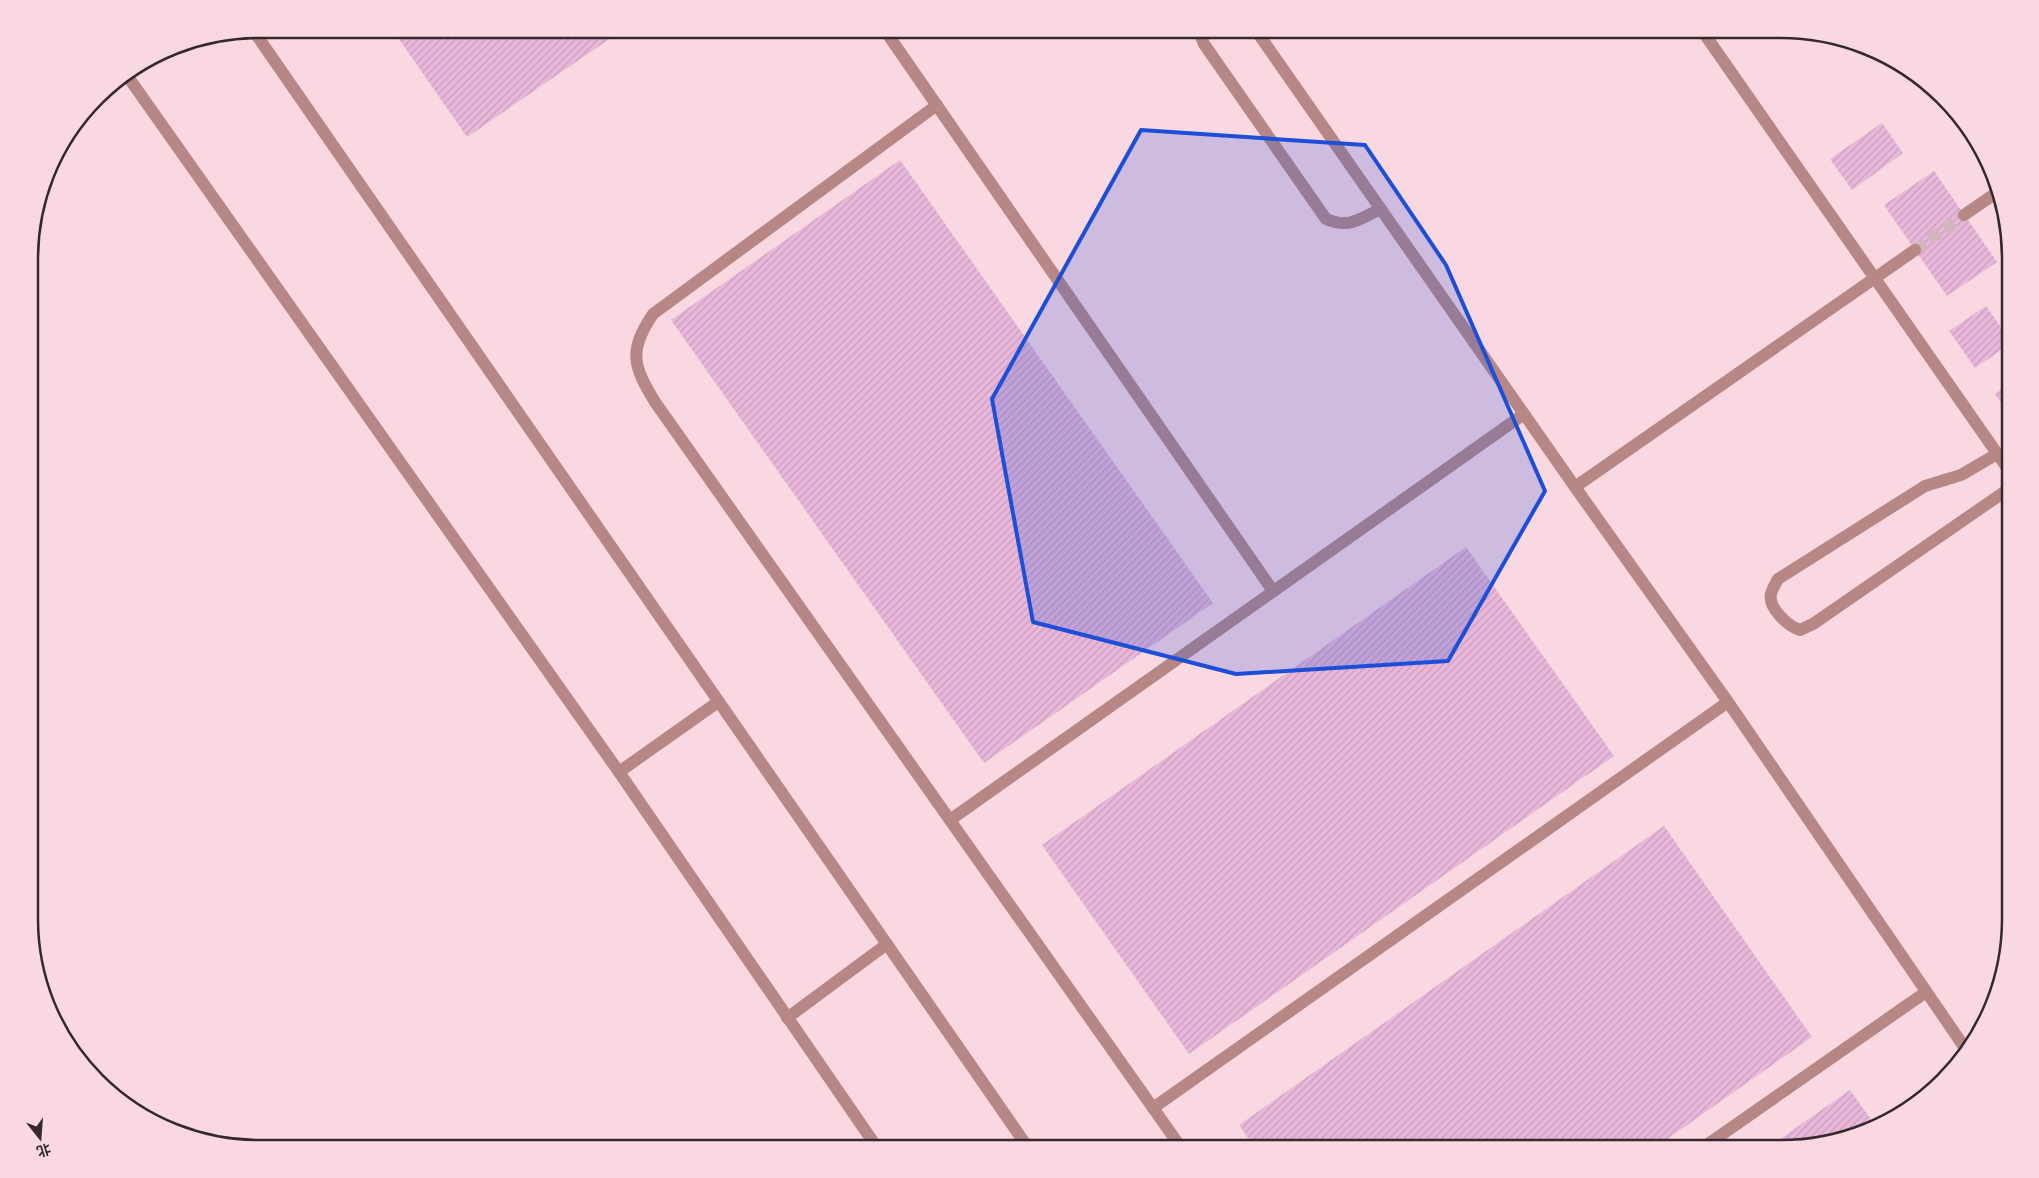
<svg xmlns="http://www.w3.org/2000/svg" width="2039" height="1178" font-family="Montserrat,'Noto Sans SC',sans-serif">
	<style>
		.building { fill: url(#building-hatch) }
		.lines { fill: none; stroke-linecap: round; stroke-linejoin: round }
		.minor-tunnel { stroke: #d2b5bd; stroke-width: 12; stroke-dasharray: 12 6; stroke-linecap: butt }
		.minor { stroke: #b78785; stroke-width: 12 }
		.marked { fill: #1d4ed8; fill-opacity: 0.2; stroke: #1d4ed8; stroke-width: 4; stroke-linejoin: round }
		.rim { fill: none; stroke: #36292d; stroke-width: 2.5 }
	</style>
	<defs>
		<pattern id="building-hatch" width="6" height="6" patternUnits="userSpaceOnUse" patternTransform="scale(1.25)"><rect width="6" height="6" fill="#e9b7da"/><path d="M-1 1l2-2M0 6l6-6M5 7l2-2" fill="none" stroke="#c89dbb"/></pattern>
	</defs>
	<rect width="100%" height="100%" fill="#f9d8e1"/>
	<g class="building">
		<polygon points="392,29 624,29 467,137"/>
		<polygon points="1882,123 1903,153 1852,190 1830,159"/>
		<polygon points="900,160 1213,603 984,763 671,320"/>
		<polygon points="1934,171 1997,262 1947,296 1884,205"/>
		<polygon points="1986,306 2010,340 2010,344 1975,368 1949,331"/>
		<polygon points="2010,383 2010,415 1995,394"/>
		<polygon points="1466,547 1614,756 1189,1054 1042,845"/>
		<polygon points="1664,826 1812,1037 1653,1149 1256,1149 1239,1125"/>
		<polygon points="1850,1090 1875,1125 1796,1149 1766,1149"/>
	</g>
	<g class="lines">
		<polyline class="minor-tunnel" points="1915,250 1964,215"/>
		<g class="minor">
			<polyline points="884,29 1273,591"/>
			<path d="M1198 29 1204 44 1326 219C1350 229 1359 219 1381 209"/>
			<polyline points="1255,29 1575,487 1728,702 1967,1051"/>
			<polyline points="1701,29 2010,472"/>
			<polyline points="253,30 1029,1149"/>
			<polyline points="126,74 619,772 878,1149"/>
			<path d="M937 105 653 314C628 351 633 366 655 402L1182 1149"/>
			<polyline points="1964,215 1999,191"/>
			<path d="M1997 454 1961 475 1925 486 1778 579C1776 583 1772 589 1771 594 1768 608 1788 626 1800 630L1813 624 2010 488"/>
			<polyline points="1575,487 1915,250"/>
			<polyline points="619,772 718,702"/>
			<polyline points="950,820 1524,414"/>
			<polyline points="787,1018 887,944"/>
			<polyline points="1153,1108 1728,702"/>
			<polyline points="1701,1149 1926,992"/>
		</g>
	</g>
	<path class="marked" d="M1141 130 1365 145 1446 265 1545 491 1448 661 1236 674 1033 622 992 399Z"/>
	<path d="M0 0H2039V1178H0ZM259 38H1781A221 221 0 0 1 2002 259V919A221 221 0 0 1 1781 1140H259A221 221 0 0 1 38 919V259A221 221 0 0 1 259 38Z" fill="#f9d8e1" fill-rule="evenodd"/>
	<path class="rim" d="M259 38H1781A221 221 0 0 1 2002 259V919A221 221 0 0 1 1781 1140H259A221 221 0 0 1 38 919V259A221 221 0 0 1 259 38Z"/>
	<g transform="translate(40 1138) rotate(163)" stroke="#f9d8e1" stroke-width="4" paint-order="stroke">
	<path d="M0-4L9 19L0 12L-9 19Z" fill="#36292d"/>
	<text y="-8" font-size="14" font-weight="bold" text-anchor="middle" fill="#36292d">北</text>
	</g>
</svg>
